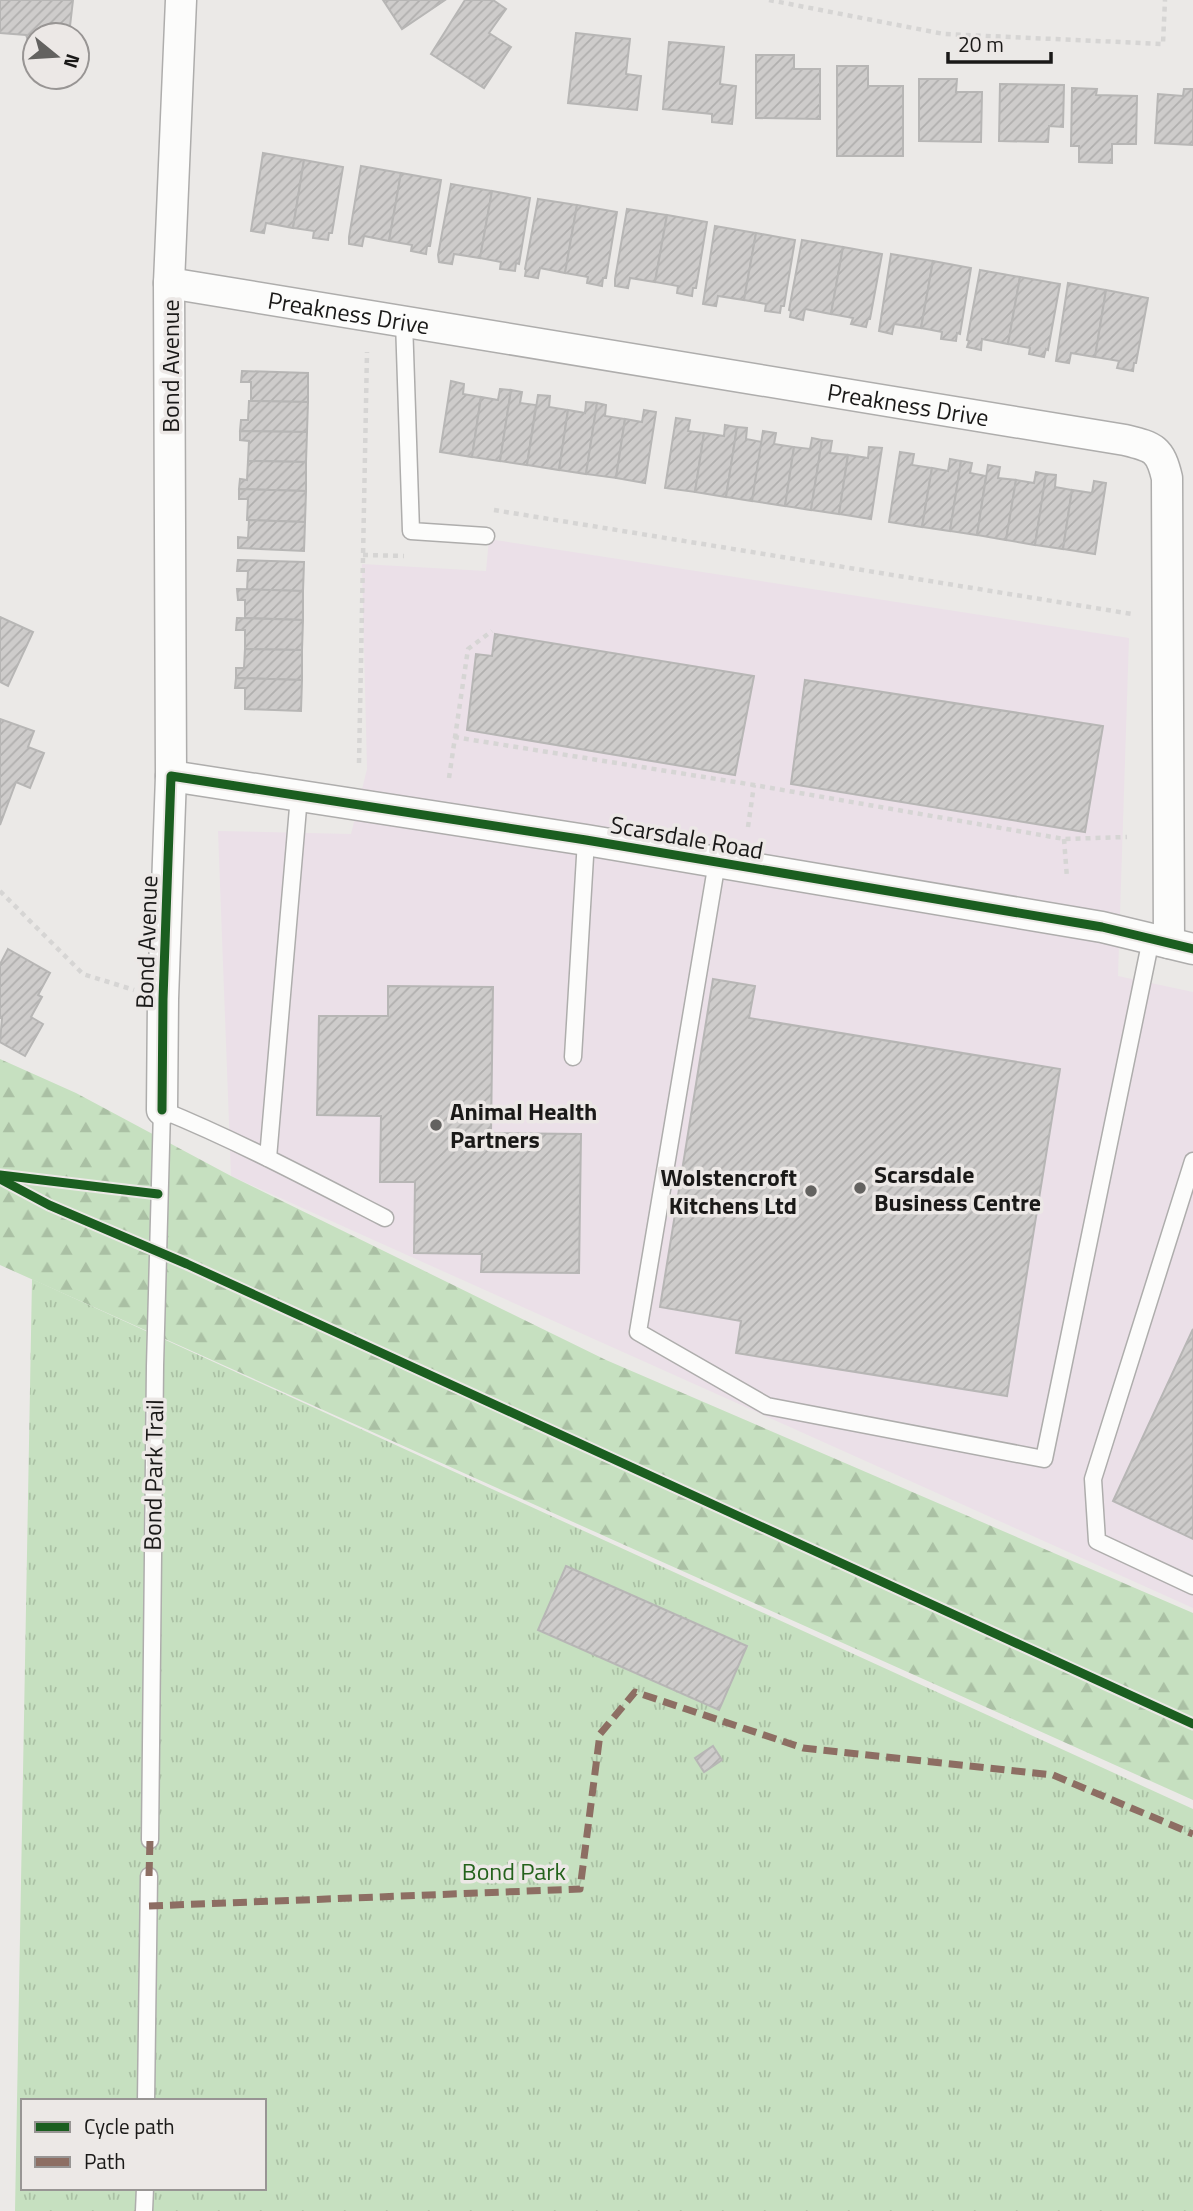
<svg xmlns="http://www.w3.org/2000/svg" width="1193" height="2211" font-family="'Titillium Web',sans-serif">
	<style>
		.industrial { fill: #ebe0e8 }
		.forest { fill: url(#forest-firs) }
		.park { fill: url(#park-tufts); fill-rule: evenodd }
		.building { fill: url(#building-hatch); stroke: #b7b6b5; stroke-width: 2 }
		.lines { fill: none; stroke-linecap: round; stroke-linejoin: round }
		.service-casing { stroke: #aeadac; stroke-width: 19 }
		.minor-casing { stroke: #aeadac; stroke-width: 33 }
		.path { stroke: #d6d5d4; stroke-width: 4.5; stroke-dasharray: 5 5; stroke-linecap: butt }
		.service { stroke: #fcfcfb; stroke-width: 16 }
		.minor { stroke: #fcfcfb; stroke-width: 30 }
		.quiet { stroke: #8d6e63; stroke-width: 7; stroke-dasharray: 14 7; stroke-linecap: butt }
		.cycleway-casing { stroke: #ece8e6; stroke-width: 13 }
		.cycleway { stroke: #1b5e20; stroke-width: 9 }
		.poi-dot { fill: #636260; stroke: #ece8e6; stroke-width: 2.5 }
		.labels { text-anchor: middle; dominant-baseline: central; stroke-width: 7; stroke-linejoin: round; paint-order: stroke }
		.street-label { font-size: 24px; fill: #1a1918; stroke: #ece8e6 }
		.poi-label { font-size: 24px; font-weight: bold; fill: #1a1918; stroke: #ece8e6; text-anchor: start }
		.park-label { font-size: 24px; fill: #24621c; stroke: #ece8e6 }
	</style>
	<defs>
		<pattern id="forest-firs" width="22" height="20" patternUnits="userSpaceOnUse" patternTransform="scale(1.75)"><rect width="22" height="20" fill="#c6e0c0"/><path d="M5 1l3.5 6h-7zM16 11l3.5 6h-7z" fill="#aac0a4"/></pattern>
		<pattern id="park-tufts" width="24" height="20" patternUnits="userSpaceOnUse" patternTransform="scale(1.75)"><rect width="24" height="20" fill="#c6e0c0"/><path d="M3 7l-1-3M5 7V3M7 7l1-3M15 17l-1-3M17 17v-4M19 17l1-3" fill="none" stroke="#aac0a4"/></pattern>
		<pattern id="building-hatch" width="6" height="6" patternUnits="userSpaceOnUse" patternTransform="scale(1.75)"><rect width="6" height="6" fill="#cecccb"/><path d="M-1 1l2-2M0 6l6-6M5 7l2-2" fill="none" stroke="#b0afae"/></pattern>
	</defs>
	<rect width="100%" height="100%" fill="#ebe9e7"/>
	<polygon class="industrial" points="489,539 1129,638 1118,976 1193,992 1193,1608 231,1176 218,831 351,834 367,769 362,564 486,571"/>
	<polygon class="forest" points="0,1059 76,1093 231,1176 606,1360 1193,1613 1193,1800 0,1265"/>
	<path class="park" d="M32 1279 1193 1809V2211H15ZM23 2101H264V2188H23Z"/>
	<g class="building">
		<polygon points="0,0 73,0 69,35 35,35 35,43 29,43 26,35 0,33"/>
		<polygon points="383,0 445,0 402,29"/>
		<polygon points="465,0 493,0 506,9 489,33 511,47 484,88 431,54"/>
		<polygon points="576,33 630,39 626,74 641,76 637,110 568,103"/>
		<polygon points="669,42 724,47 720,84 736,86 732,124 712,122 712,114 663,109"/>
		<polygon points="756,55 794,55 794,69 820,69 820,119 756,118"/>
		<polygon points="837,66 868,66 868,86 903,86 903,156 837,156"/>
		<polygon points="919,79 957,79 956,92 982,92 981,142 919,141"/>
		<polygon points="1000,84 1064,85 1063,127 1049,126 1048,142 999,141"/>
		<polygon points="1072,88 1097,89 1096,95 1137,96 1136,144 1112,144 1112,163 1079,162 1079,146 1071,146"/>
		<polygon points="1184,89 1193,89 1193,145 1155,143 1158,94 1183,96"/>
		<polygon points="263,153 304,160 293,228 266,223 264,233 251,231"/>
		<polygon points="304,160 343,167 332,233 329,233 328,240 313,238 314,231 293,228"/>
		<polygon points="361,166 401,173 389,241 364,236 362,246 349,244 349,237"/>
		<polygon points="401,173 441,180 430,246 427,246 426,254 411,251 412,245 389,241"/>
		<polygon points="451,184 492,191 480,258 454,254 452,264 439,262 438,255"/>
		<polygon points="492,191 530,198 519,264 516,263 515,271 500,269 501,262 480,258"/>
		<polygon points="538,199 577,205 565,273 540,268 538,278 525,276 526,270 525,269"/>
		<polygon points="577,205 617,212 606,278 603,278 602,286 587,283 588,277 565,273"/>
		<polygon points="627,209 667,215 655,282 630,278 628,288 615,286 615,279"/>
		<polygon points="667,215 707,222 696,288 693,288 692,296 677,293 678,286 655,282"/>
		<polygon points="715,226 756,233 744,300 718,296 716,306 703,304"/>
		<polygon points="756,233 795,240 784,306 781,306 780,313 765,311 766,304 744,300"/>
		<polygon points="802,240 843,247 831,314 805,309 803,320 790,317 791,311 789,310"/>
		<polygon points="843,247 882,254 870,319 868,319 866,327 851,324 853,318 831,314"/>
		<polygon points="891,254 933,261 921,328 894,324 892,334 879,331"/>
		<polygon points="933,261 971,268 960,334 957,333 956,341 941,339 942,332 921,328"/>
		<polygon points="980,270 1020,277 1008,344 982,339 981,350 967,347 969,341 967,340"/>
		<polygon points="1020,277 1060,284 1048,350 1046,349 1044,357 1029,354 1030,348 1008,344"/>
		<polygon points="1068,283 1106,290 1095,357 1071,353 1069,363 1056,361"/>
		<polygon points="1106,290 1148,298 1136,363 1134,363 1133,371 1117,368 1119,361 1095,357"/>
		<polygon points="242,371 308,373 308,402 251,401 251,382 241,382"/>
		<polygon points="451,381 464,384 463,394 481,397 472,457 440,452"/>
		<polygon points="500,389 511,390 500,461 472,457 481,397 498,400"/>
		<polygon points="511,390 522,392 520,403 536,405 527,465 500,461"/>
		<polygon points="538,395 550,396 549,407 568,410 559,470 527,465"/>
		<polygon points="249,401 308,402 307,432 240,431 241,420 248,420"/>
		<polygon points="586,402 597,403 586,474 559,470 568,410 585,413"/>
		<polygon points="597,403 606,405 605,416 625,419 616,478 586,474"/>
		<polygon points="644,410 656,412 645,483 616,478 625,419 642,422"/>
		<polygon points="676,418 690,420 688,431 704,433 695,492 665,488"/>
		<polygon points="725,425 737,427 726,497 695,492 704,433 724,436"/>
		<polygon points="737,427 747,428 746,439 762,442 752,501 726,497"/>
		<polygon points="240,431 307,432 306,462 248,461 249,441 240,440"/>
		<polygon points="763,431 776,433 774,444 794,447 785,506 752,501"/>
		<polygon points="812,438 822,440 811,510 785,506 794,447 810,449"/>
		<polygon points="822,440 832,441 830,453 848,455 839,514 811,510"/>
		<polygon points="869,447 882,448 871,519 839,514 848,455 868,458"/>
		<polygon points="900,452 914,454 912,465 932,468 922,527 889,522"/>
		<polygon points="950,459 961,461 950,531 922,527 932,468 948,471"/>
		<polygon points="248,461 306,462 306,491 239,489 240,479 247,480"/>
		<polygon points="961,461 972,463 970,473 986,476 977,535 950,531"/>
		<polygon points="988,465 1000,467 998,478 1016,480 1006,540 977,535"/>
		<polygon points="1036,472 1046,474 1035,545 1006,540 1016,480 1034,483"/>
		<polygon points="1046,474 1056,475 1055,487 1072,490 1063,549 1035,545"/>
		<polygon points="1094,481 1106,483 1095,554 1063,549 1072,490 1092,493"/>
		<polygon points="239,489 306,491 305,522 247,520 248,499 239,499"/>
		<polygon points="249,520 305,522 304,551 238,548 238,537 248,538"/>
		<polygon points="238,560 304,562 303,591 247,590 248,571 237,571"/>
		<polygon points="237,589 303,591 303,620 245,618 245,600 238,600"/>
		<polygon points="0,617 33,632 8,686 0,682"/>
		<polygon points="237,618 303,620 302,650 245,649 245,630 236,630"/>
		<polygon points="495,634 754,676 735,775 467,730 476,654 492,656"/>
		<polygon points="245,649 302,650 302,680 236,678 236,668 244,668"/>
		<polygon points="236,678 302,680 301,711 245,709 245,688 235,688"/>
		<polygon points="805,680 1103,726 1085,832 791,784"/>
		<polygon points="0,719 34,731 28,747 44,753 30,788 16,782 0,825"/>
		<polygon points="8,949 50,973 38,995 42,997 31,1017 43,1024 25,1056 0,1042 2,1018 0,1018 0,964"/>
		<polygon points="713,979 755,986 749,1018 1060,1069 1007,1396 736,1353 741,1321 660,1307"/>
		<polygon points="388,986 493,987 491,1133 581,1134 579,1273 481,1272 482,1254 414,1253 415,1182 380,1182 381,1116 317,1115 319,1016 388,1016"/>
		<polygon points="1193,1329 1193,1539 1113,1501"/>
		<polygon points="566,1566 747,1646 719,1710 538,1630"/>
		<polygon points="713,1746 722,1760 704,1772 695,1758"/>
	</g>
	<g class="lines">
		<defs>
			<g id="service">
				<polyline points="404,321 411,531 486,536"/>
				<polyline points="717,862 638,1332 767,1406 1044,1459 1151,939"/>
				<polyline points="573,1057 586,840"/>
				<polyline points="268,1158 299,796"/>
				<polyline points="1193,1161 1093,1479 1097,1541 1193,1586"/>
				<path d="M150 1840 155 1366 162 1110C238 1141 311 1180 385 1218"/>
				<polyline points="146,2101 149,1876"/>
				<polyline points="144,2211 145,2188"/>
			</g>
			<g id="minor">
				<path id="s1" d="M169 283 1125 440C1153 447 1160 448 1167 478L1169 943"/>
				<polyline points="171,776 586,840 1102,927 1193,949"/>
				<polyline points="162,1110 163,999 171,776 169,283 181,0"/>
			</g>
		</defs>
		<use href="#service" class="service-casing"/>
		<use href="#minor" class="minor-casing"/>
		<g class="path">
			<polyline points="769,0 944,34 1163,44 1165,0"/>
			<polyline points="494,510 1132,614"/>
			<polyline points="363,555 404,556"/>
			<polyline points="454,737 754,785 1064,839 1127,837"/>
			<polyline points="359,763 367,352"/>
			<polyline points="449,778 468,649 492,631"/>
			<polyline points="748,827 754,785"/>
			<polyline points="1064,839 1067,878"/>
			<polyline points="0,891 83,974 134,990"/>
		</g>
		<use href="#service" class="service"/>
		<use href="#minor" class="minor"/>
		<g class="quiet">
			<polyline points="149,1876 150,1840"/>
			<polyline points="149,1906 580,1889 600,1734 635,1692 803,1748 1053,1775 1193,1834"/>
		</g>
		<defs>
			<g id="cycleway">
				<polyline points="162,1110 163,999 171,776 586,840 1102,927 1193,949"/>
				<polyline points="0,1175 158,1194"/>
				<polyline points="0,1179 49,1205 187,1264 1193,1724"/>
			</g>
		</defs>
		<use href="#cycleway" class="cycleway-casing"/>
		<use href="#cycleway" class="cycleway"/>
	</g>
	<g class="poi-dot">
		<circle cx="436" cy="1125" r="7"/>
		<circle cx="860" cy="1188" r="7"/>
		<circle cx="811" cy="1191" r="7"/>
	</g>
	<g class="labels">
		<g class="street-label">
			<text stroke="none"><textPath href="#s1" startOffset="182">Preakness Drive</textPath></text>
			<text transform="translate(170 366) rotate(-90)">Bond Avenue</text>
			<text stroke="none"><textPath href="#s1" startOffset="749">Preakness Drive</textPath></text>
			<text transform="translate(687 837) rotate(10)">Scarsdale Road</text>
			<text transform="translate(146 942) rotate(-88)">Bond Avenue</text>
			<text transform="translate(153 1475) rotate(-89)">Bond Park Trail</text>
		</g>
		<g class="poi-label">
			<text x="450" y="1111">Animal Health<tspan x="450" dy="28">Partners</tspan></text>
			<text x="874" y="1174">Scarsdale<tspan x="874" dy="28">Business Centre</tspan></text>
			<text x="797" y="1177" text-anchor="end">Wolstencroft<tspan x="797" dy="28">Kitchens Ltd</tspan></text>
		</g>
		<g class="park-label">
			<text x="514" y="1871">Bond Park</text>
		</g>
	</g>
	<rect x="21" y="2099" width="245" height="91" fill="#ece8e6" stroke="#989594" stroke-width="2"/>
	<rect x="35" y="2122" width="35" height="10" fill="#1b5e20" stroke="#989594" stroke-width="2"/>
	<text x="84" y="2134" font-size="21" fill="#1a1918">Cycle path</text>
	<rect x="35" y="2157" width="35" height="10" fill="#8d6e63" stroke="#989594" stroke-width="2"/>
	<text x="84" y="2169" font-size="21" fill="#1a1918">Path</text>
	<g transform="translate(56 56) rotate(108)"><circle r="33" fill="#ece8e6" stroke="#989594" stroke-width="2"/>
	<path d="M0-5L12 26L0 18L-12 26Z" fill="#636260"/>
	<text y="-10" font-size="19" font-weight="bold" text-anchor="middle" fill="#1a1918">N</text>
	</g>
	<path d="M948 52v10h103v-10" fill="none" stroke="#1a1918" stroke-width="3.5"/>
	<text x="958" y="52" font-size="21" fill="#1a1918" stroke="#ece8e6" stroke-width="5" paint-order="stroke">20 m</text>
</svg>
